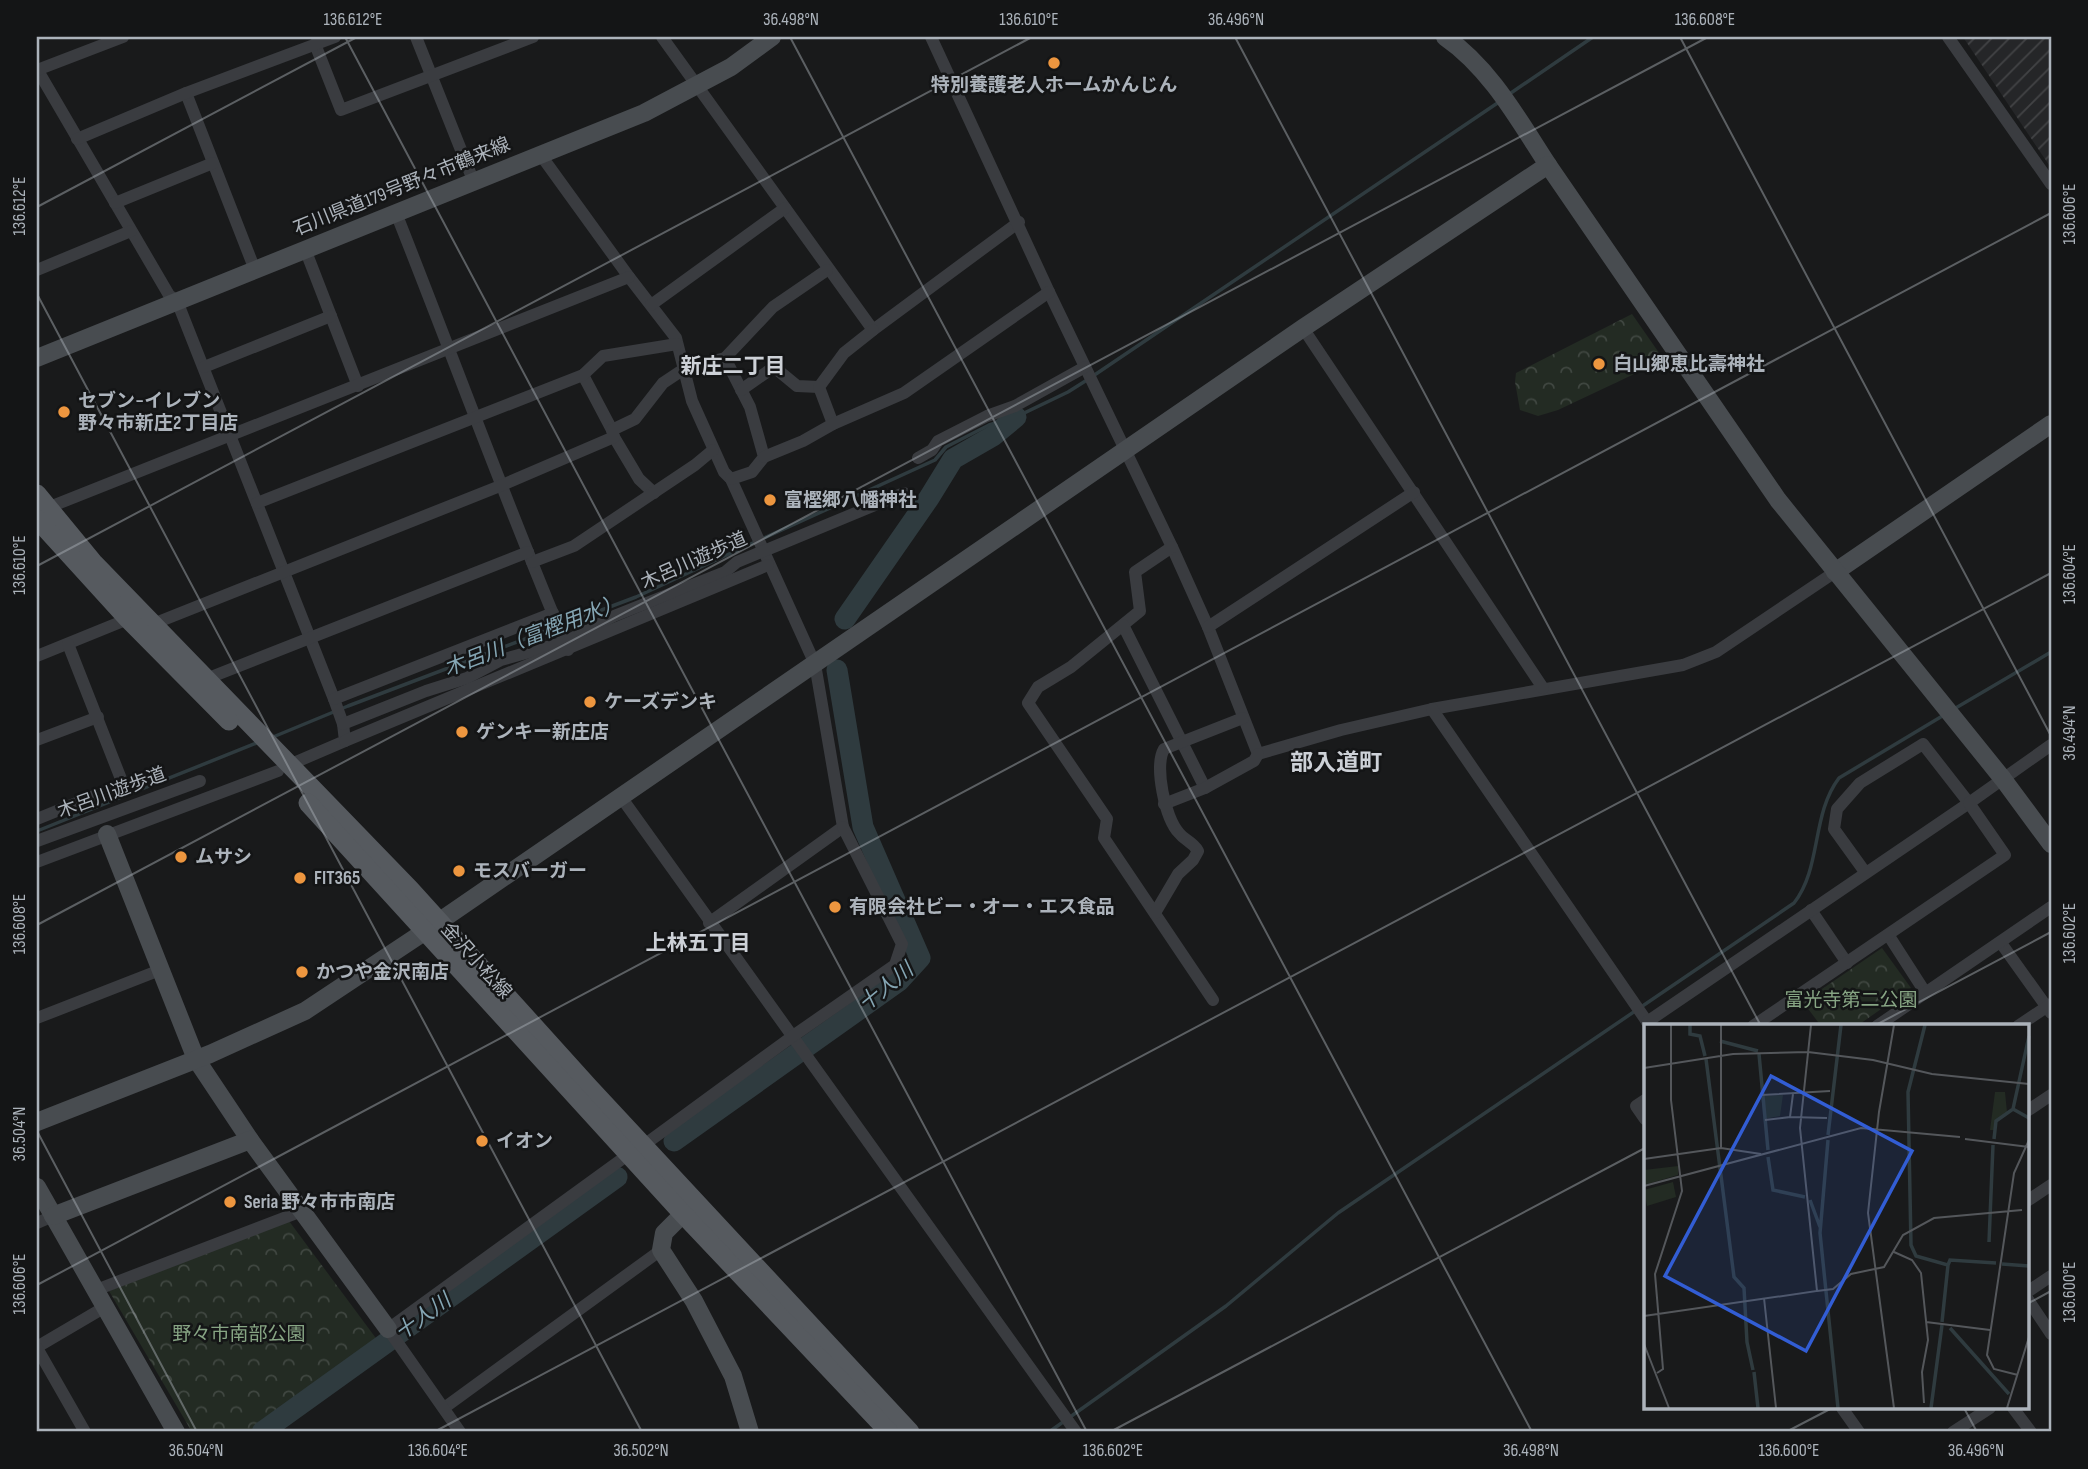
<svg xmlns="http://www.w3.org/2000/svg" width="2088" height="1469" font-family="'Sofia Sans Condensed','Noto Sans JP',sans-serif">
	<style>
		.industrial { fill: url(#industrial-furrows) }
		.forest { fill: url(#forest-crowns) }
		.lines { fill: none; stroke-linecap: round; stroke-linejoin: round }
		.stream { stroke: #2f3b3f; stroke-width: 3.5 }
		.river { stroke: #2f3b3f; stroke-width: 21 }
		.street { stroke: #3a3c40; stroke-width: 12 }
		.secondary { stroke: #484c50; stroke-width: 18 }
		.primary { stroke: #565a5f; stroke-width: 19 }
		.ticks { fill: none; stroke: #acb3bb; stroke-width: 2; stroke-opacity: 0.45 }
		.poi-dot { fill: #ed963f; stroke: #141516; stroke-width: 2.5 }
		.labels { text-anchor: middle; dominant-baseline: central; stroke-width: 5; stroke-linejoin: round; paint-order: stroke }
		.poi-label { font-size: 19px; font-weight: bold; fill: #acb3bb; stroke: #141516; text-anchor: start }
		.street-label { font-size: 19px; fill: #acb3bb; stroke: #141516 }
		.park-label { font-size: 19px; fill: #87a584; stroke: #141516 }
		.neighbourhood-label { font-size: 21px; font-weight: bold; fill: #cdd1d7; stroke: #141516 }
		.water-label { font-size: 21px; font-style: italic; fill: #85a6b4; stroke: #141516 }
		.quarter-label { font-size: 23px; font-weight: bold; fill: #cdd1d7; stroke: #141516 }
		.inset-river { fill: none; stroke: #2f3b3f; stroke-width: 3.5 }
		.inset-road { fill: none; stroke: #54575b; stroke-width: 2 }
		.view { fill: #325dd4; fill-opacity: 0.15; stroke: #325dd4; stroke-width: 3.5 }
		.inset-edge { fill: none; stroke: #acb3bb; stroke-width: 3.5 }
		.neatline { fill: none; stroke: #acb3bb; stroke-width: 2.5 }
		.ticks-label { font-size: 18px; text-anchor: middle; fill: #acb3bb }
	</style>
	<defs>
		<pattern id="industrial-furrows" width="10" height="10" patternUnits="userSpaceOnUse" patternTransform="scale(1.75)"><rect width="10" height="10" fill="#252628"/><path d="M-1 1l2-2M0 10L10 0M9 11l2-2" fill="none" stroke="#424345"/></pattern>
		<pattern id="forest-crowns" width="20" height="18" patternUnits="userSpaceOnUse" patternTransform="scale(1.75)"><rect width="20" height="18" fill="#232b23"/><path d="M2 6a3 3 0 1 1 6 0M12 15a3 3 0 1 1 6 0" fill="none" stroke="#404741"/></pattern>
	</defs>
	<rect width="100%" height="100%" fill="#191a1b"/>
	<polygon class="industrial" points="1963,37 2051,37 2051,168"/>
	<g class="forest">
		<polygon points="1632,314 1664,360 1558,410 1538,416 1520,410 1515,382 1516,373"/>
		<polygon points="1882,948 1911,988 1857,1026 1821,1026 1803,1002"/>
		<polygon points="289,1221 378,1341 252,1432 192,1432 109,1291"/>
	</g>
	<g class="lines">
		<g class="stream">
			<polyline points="1508,95 1593,37"/>
			<polyline points="1093,376 1499,102"/>
			<polyline points="762,539 935,460 946,447 989,425 1016,417 1068,392 1087,380"/>
			<polyline points="1954,709 2051,652"/>
			<polyline points="273,737 348,706 636,597 755,542"/>
			<polyline points="37,831 259,742"/>
			<path d="M1049 1432 1226 1306 1338 1213 1794 903C1822 867 1811 815 1839 778L1944 715"/>
		</g>
		<g class="river">
			<polyline points="845,619 929,498 953,459 993,436 1016,417"/>
			<polyline points="674,1141 899,981 920,958 863,827 837,670"/>
			<polyline points="262,1432 617,1177"/>
		</g>
		<g class="street">
			<polyline points="416,37 473,180"/>
			<polyline points="662,37 873,330 1019,222"/>
			<polyline points="931,37 1049,292 1172,547 1208,627 1258,754 1341,730 1432,709 1683,665 1716,652 1835,572"/>
			<polyline points="1948,37 2051,184"/>
			<polyline points="315,44 341,110 533,37"/>
			<polyline points="37,69 169,295 177,301 334,699 343,724 345,741 289,765"/>
			<polyline points="37,70 123,37"/>
			<polyline points="186,93 255,270"/>
			<polyline points="77,139 186,93 335,37"/>
			<polyline points="540,154 629,277 676,338 692,401 724,472 731,479 815,664 843,827 709,923"/>
			<polyline points="115,203 213,163"/>
			<path d="M396 213C454 359 507 506 568 650"/>
			<polyline points="305,249 358,386"/>
			<polyline points="37,270 131,231"/>
			<polyline points="651,305 785,208"/>
			<polyline points="1303,328 1543,688"/>
			<polyline points="725,358 750,407 764,457 752,472 731,479"/>
			<polyline points="204,367 331,316"/>
			<polyline points="583,375 612,430"/>
			<polyline points="741,390 774,367 797,386 819,387"/>
			<polyline points="833,424 819,387 844,353 873,330"/>
			<polyline points="614,437 639,479 654,493"/>
			<polyline points="764,457 803,441 833,424 904,393 1049,292"/>
			<polyline points="918,458 932,450 938,441 987,416 1015,406 1085,367"/>
			<polyline points="257,503 583,375 603,356 677,344"/>
			<polyline points="47,508 629,277"/>
			<polyline points="1172,547 1135,572 1140,611 1071,667 1038,687 1028,703 1107,819 1104,838 1213,1000"/>
			<polyline points="532,562 574,546 695,465 713,450"/>
			<polyline points="153,624 500,486 614,437 612,430 635,419 663,383 684,369 725,358 773,307 827,270"/>
			<polyline points="1123,625 1205,788"/>
			<polyline points="1208,627 1414,492"/>
			<polyline points="37,656 128,619"/>
			<polyline points="206,679 528,552"/>
			<polyline points="334,699 553,613"/>
			<polyline points="1432,709 1650,1026"/>
			<polyline points="343,724 426,691 467,678 501,660 565,642 614,616 725,572 737,562 904,493"/>
			<polyline points="37,740 98,717"/>
			<polyline points="345,741 768,565"/>
			<polyline points="621,797 1076,1432"/>
			<polyline points="1164,804 1205,788 1254,761 1258,754"/>
			<polyline points="37,819 123,784 68,644"/>
			<polyline points="37,841 200,781"/>
			<polyline points="37,862 278,771"/>
			<polyline points="1811,910 1847,963"/>
			<path d="M1155 913 1178 874 1193 860 1198 851C1192 841 1185 841 1179 833 1165 818 1154 766 1164 749L1243 718"/>
			<polyline points="1889,936 1925,992"/>
			<polyline points="2001,943 2051,1013"/>
			<polyline points="37,1018 160,970"/>
			<polyline points="1647,1022 1969,803 1923,744 1860,783 1837,809 1834,829 1865,872"/>
			<polyline points="1753,1026 2005,855 1969,803 2051,745"/>
			<polyline points="1877,1026 2051,907"/>
			<polyline points="2018,1026 2051,1004"/>
			<polyline points="1645,1100 1636,1106 1645,1119"/>
			<polyline points="2027,1111 2051,1095"/>
			<polyline points="644,1145 793,1036 895,965 902,944 843,827"/>
			<polyline points="2027,1201 2051,1185"/>
			<polyline points="37,1223 53,1216"/>
			<polyline points="96,1290 302,1211"/>
			<polyline points="2027,1292 2051,1276"/>
			<polyline points="2027,1298 2051,1334"/>
			<polyline points="37,1347 105,1307"/>
			<polyline points="37,1348 85,1432"/>
			<polyline points="444,1408 661,1250"/>
			<polyline points="1842,1408 1859,1432"/>
			<polyline points="2013,1408 2031,1432"/>
			<polyline points="460,1432 388,1329 629,1154"/>
			<polyline points="1953,1432 1990,1408"/>
		</g>
		<g class="secondary">
			<path d="M1445 37C1490 68 1518 119 1548 165"/>
			<polyline points="37,358 644,113 731,67 772,37"/>
			<polyline points="1835,572 2051,424"/>
			<polyline points="107,834 196,1059 250,1140"/>
			<polyline points="37,1122 210,1054 305,1011 424,932 1303,328 1548,165 1778,500 2003,779 2051,844"/>
			<polyline points="37,1187 176,1432"/>
			<polyline points="683,1214 664,1233 661,1250 694,1301 733,1376 750,1432"/>
			<polyline points="53,1216 250,1140 388,1329"/>
		</g>
		<g class="primary">
			<polyline points="37,494 93,562 410,889 589,1087 910,1432"/>
			<polyline points="37,519 128,619 229,721"/>
			<polyline points="308,803 683,1214 889,1432"/>
		</g>
	</g>
	<path class="ticks" d="M345 37 1087 1432M790 37 1532 1432M1235 37 1761 1026M1680 37 2051 736M37 207 357 37M37 294 642 1432M37 566 1032 37M37 925 1708 37M1874 1026 2051 932M37 1131 197 1432M37 1285 2051 213M2027 1304 2051 1291M1964 1408 1977 1432M434 1432 2051 573M1110 1432 1645 1148M1786 1432 1832 1408"/>
	<g class="poi-dot">
		<circle cx="1054" cy="63" r="7"/>
		<circle cx="1599" cy="364" r="7"/>
		<circle cx="64" cy="412" r="7"/>
		<circle cx="770" cy="500" r="7"/>
		<circle cx="590" cy="702" r="7"/>
		<circle cx="462" cy="732" r="7"/>
		<circle cx="181" cy="857" r="7"/>
		<circle cx="459" cy="871" r="7"/>
		<circle cx="300" cy="878" r="7"/>
		<circle cx="835" cy="907" r="7"/>
		<circle cx="302" cy="972" r="7"/>
		<circle cx="482" cy="1141" r="7"/>
		<circle cx="230" cy="1202" r="7"/>
	</g>
	<g class="labels">
		<g class="poi-label">
			<text x="1054" y="85" text-anchor="middle">特別養護老人ホームかんじん</text>
			<text x="1613" y="364">白山郷恵比壽神社</text>
			<text x="78" y="401">セブン−イレブン<tspan x="78" dy="22">野々市新庄2丁目店</tspan></text>
			<text x="784" y="500">富樫郷八幡神社</text>
			<text x="604" y="702">ケーズデンキ</text>
			<text x="476" y="732">ゲンキー新庄店</text>
			<text x="195" y="857">ムサシ</text>
			<text x="473" y="871">モスバーガー</text>
			<text x="314" y="878">FIT365</text>
			<text x="849" y="907">有限会社ビー・オー・エス食品</text>
			<text x="316" y="972">かつや金沢南店</text>
			<text x="496" y="1141">イオン</text>
			<text x="244" y="1202">Seria 野々市市南店</text>
		</g>
		<g class="street-label">
			<text transform="translate(402 187) rotate(-22)">石川県道179号野々市鶴来線</text>
			<text transform="translate(694 561) rotate(-24)">木呂川遊歩道</text>
			<text transform="translate(112 793) rotate(-20)">木呂川遊歩道</text>
			<text transform="translate(476 961) rotate(48)">金沢小松線</text>
		</g>
		<g class="park-label">
			<text x="1851" y="1000">富光寺第二公園</text>
			<text x="239" y="1334">野々市南部公園</text>
		</g>
		<g class="neighbourhood-label">
			<text x="733" y="366">新庄二丁目</text>
			<text x="698" y="943">上林五丁目</text>
		</g>
		<g class="water-label">
			<text transform="translate(533 636) rotate(-21)">木呂川（富樫用水）</text>
			<text transform="translate(886 987) rotate(-39)">十人川</text>
			<text transform="translate(423 1317) rotate(-36)">十人川</text>
		</g>
		<g class="quarter-label">
			<text x="1336" y="763">部入道町</text>
		</g>
	</g>
	<g transform="translate(1644 1024)">
		<rect width="385" height="385" fill="#191a1b"/>
		<path d="M351 68H361L363 88 351 97 350 106H346ZM139 71 136 92 120 95 117 72ZM34 142V151L0 161V146Z" fill="#232b23"/>
		<path d="M29 158 32 173 3 182 0 166Z" fill="#232b23"/>
		<path class="inset-river" d="M46 1V10L56 12 61 32M281 1 264 68 267 221 272 232 304 241 298 298M76 17 114 27M115 30 124 126M62 35 90 253 100 264 103 318 109 346M369 85 385 12M184 111 197 1M350 115 352 97 369 85 385 94M184 116 176 209 194 384M124 133 129 166 161 173M166 176 176 203M345 218 349 121M358 240 385 242M304 241 306 236 352 239M306 304 365 370M110 348 114 384M287 384 298 301"/>
		<path class="inset-road" d="M77 1V124M250 1 235 88 224 189 250 384M0 44 89 30 164 28 229 36 288 50 385 60M118 71 186 67M146 93 183 94M121 96 146 93 149 70M321 115 385 123M0 135 77 124 117 130M0 162 217 104 316 113M250 228 268 236 277 249 284 316 278 348 280 379M173 267 189 265 207 250 240 243 259 211 290 194 378 186M120 274 132 384M0 292 173 267 156 104 167 1M282 298 346 306M0 320 25 384M13 349 19 345 11 250 38 167 27 76V1M374 351 350 345 343 331 370 149 385 116M363 384 385 313"/>
		<path class="view" d="M127 52 268 127 162 327 21 252Z"/>
		<rect width="385" height="385" class="inset-edge"/>
	</g>
	<rect width="2088" height="1469" fill="none" stroke="#141516" stroke-width="77"/>
	<rect x="38" y="38" width="2012" height="1392" class="neatline"/>
	<g class="ticks-label">
		<text x="353" y="25">136.612°E</text>
		<text x="791" y="25">36.498°N</text>
		<text x="1029" y="25">136.610°E</text>
		<text x="1236" y="25">36.496°N</text>
		<text x="1705" y="25">136.608°E</text>
		<text transform="translate(19 206) rotate(-90)" y="6">136.612°E</text>
		<text transform="translate(2069 214) rotate(-90)" y="6">136.606°E</text>
		<text transform="translate(19 565) rotate(-90)" y="6">136.610°E</text>
		<text transform="translate(2069 574) rotate(-90)" y="6">136.604°E</text>
		<text transform="translate(2069 733) rotate(-90)" y="6">36.494°N</text>
		<text transform="translate(19 924) rotate(-90)" y="6">136.608°E</text>
		<text transform="translate(2069 933) rotate(-90)" y="6">136.602°E</text>
		<text transform="translate(19 1134) rotate(-90)" y="6">36.504°N</text>
		<text transform="translate(19 1284) rotate(-90)" y="6">136.606°E</text>
		<text transform="translate(2069 1292) rotate(-90)" y="6">136.600°E</text>
		<text x="196" y="1456">36.504°N</text>
		<text x="438" y="1456">136.604°E</text>
		<text x="641" y="1456">36.502°N</text>
		<text x="1113" y="1456">136.602°E</text>
		<text x="1531" y="1456">36.498°N</text>
		<text x="1789" y="1456">136.600°E</text>
		<text x="1976" y="1456">36.496°N</text>
	</g>
</svg>
